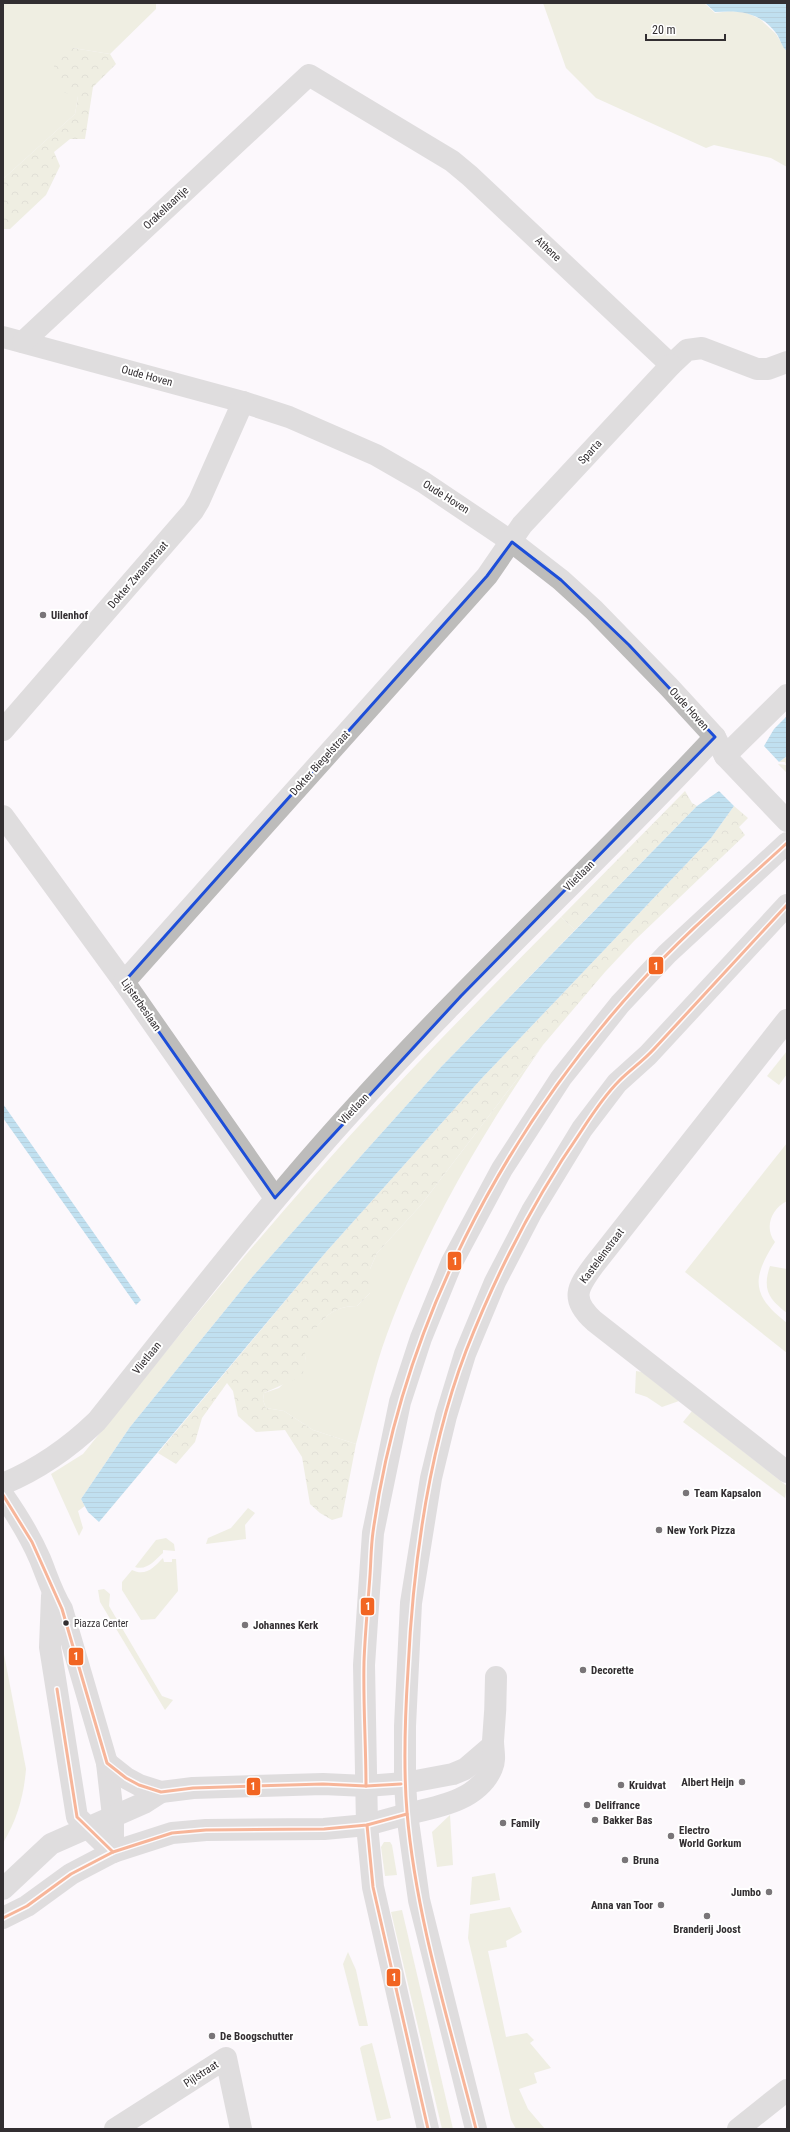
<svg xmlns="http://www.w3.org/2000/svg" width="790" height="2132" font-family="'Roboto Condensed',sans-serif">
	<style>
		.grass { fill: #dfe2c4 }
		.forest { fill: url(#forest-crowns) }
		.water { fill: url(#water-rules) }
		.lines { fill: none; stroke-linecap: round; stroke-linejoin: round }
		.minor { stroke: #bdbcbb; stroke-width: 22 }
		.tertiary { stroke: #bdbcbb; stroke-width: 22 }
		.secondary { stroke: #bdbcbb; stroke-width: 22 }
		.bus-1-casing { stroke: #fff; stroke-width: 6 }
		.bus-1 { stroke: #f26522; stroke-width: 3 }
		.marked { fill: none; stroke: #1d4ed8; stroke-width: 3; stroke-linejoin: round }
		.poi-dot { fill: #797578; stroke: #fff; stroke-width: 1.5 }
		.bus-dot { fill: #322e31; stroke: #fff; stroke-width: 1.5 }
		.labels { text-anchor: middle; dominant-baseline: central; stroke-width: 4; stroke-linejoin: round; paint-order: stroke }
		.bus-label { font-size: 10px; fill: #322e31; stroke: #fff; text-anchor: start }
		.street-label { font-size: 11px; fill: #322e31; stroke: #fff }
		.poi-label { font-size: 11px; font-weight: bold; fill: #322e31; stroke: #fff; text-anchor: start }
		.line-badge { stroke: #fff; stroke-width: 1.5 }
		.badge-label { font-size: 11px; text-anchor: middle; font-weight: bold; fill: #fff }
	</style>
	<defs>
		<pattern id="forest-crowns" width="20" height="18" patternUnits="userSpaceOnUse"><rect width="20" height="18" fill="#dfe2c4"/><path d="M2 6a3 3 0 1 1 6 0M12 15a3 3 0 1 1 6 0" fill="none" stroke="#c0c2a9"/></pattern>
		<pattern id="water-rules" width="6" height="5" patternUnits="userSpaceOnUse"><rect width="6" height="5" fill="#79c3e3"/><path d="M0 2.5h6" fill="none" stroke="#649fb9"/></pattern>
	</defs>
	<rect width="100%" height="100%" fill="#fcf8fc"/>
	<g class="grass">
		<polygon points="3,3 156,3 156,9 110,54 73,48 78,96 75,114 3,179"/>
		<polygon points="543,3 704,3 715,13 731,11 747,13 760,19 776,34 787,52 787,167 771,158 714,145 706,148 596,98 566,68"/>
		<polygon points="787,756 787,773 778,764 786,765 785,762 779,762"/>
		<path d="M561 917 575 930 441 1067 253 1276 130 1427 81 1499 85 1506 78 1511 83 1528 79 1536 51 1474 83 1454C159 1360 234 1266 314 1176 393 1086 477 1002 561 917Z"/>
		<path d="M543 1045C481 1135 425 1230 387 1334 374 1369 366 1407 356 1444L313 1430 284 1411 266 1408 263 1400 264 1393 279 1388 306 1361 303 1343C321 1323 328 1306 357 1306L370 1293V1269L377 1253 421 1205Z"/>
		<polygon points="787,1051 787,1074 779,1085 767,1076"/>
		<path d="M787 1143V1201C771 1209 764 1228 775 1242 751 1279 752 1296 787 1323V1353L685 1272Z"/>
		<path d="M770 1266 787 1269V1313C769 1299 762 1290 770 1266Z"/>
		<polygon points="636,1371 642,1372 679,1401 662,1407 647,1397 635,1393"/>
		<polygon points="692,1411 787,1486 785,1498 683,1422"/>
		<polygon points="248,1508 255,1513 245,1525 246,1539 206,1544 208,1538 231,1528"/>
		<path d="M166 1538 174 1544 175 1551 163 1550V1553C155 1560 147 1571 135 1567L156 1540Z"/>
		<path d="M163 1558 164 1562H172V1559H176L178 1591 155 1619 141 1620 122 1590V1582L132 1570C146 1577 154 1567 163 1558Z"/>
		<polygon points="104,1589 110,1594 109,1606 162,1696 173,1700 165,1710 100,1602 98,1590"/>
		<path d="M3 1649 26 1769C24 1795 17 1820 3 1843Z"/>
		<polygon points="450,1815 453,1865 437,1867 432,1832"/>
		<polygon points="384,1842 390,1842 392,1845 397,1875 385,1876 381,1847"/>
		<polygon points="495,1873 500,1900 470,1905 472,1877"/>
		<polygon points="510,1907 522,1932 506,1941 507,1947 488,1951 506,2037 527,2033 534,2040 530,2043 551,2068 534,2073 537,2083 519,2089 528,2109 545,2129 516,2129 511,2120 468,1938 470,1914"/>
		<polygon points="402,1910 453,2129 442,2129 391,1912"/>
		<polygon points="348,1952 356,1970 368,2026 359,2026 343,1964"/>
		<polygon points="372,2043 391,2118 377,2121 360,2048 362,2046"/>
	</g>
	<g class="forest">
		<polygon points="73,48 110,54 116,64 93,87 85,139 70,139 54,152 60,166 46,195 10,229 3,229 3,179 75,114 78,96 62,92 54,75 54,59"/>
		<polygon points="685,791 692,803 697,806 575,930 561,917"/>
		<path d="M734 806 748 818 739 827 745 835 635 940 605 972 543 1045 421 1205 377 1253 370 1269V1293L357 1306C328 1306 321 1323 304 1343L306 1361 302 1376 264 1393 263 1400 266 1408 284 1411 313 1430 356 1444 342 1517 332 1520 320 1513 310 1504 302 1457 285 1430 256 1432 238 1416 233 1391 227 1383 202 1418 195 1442 176 1464 158 1453 326 1252 482 1078 711 838Z"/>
	</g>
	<g class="water">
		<path d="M705 3H787V51C782 48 780 38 776 33 760 12 739 10 715 12Z"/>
		<polygon points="787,716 787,756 779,762 764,746 774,729"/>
		<polygon points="719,791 734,806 711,838 482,1078 326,1252 99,1522 88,1512 81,1499 130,1427 253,1276 441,1067 697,806"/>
		<polygon points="3,1104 141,1300 136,1305 3,1118"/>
	</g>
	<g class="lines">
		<g class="minor">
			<polyline points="3,337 243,402 289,417 376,455 423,482 512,542 561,580 594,610 669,687 715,737 725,756 787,821"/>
			<polyline points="23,342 309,75 452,161 470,176 671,365 687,350 702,348 757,369 768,369 787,362"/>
			<polyline points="3,730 193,511 199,501 243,402"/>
			<polyline points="725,756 787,695"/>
			<polyline points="3,816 124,982 275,1198"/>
			<polyline points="124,982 487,576 522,525 671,365"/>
			<path d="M787 1020 594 1265C577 1288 570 1299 594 1321L787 1472"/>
			<path d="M3 1484C39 1469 69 1448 97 1421 181 1316 263 1209 353 1110 469 981 597 864 715 737"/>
			<polyline points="405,1783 453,1774 465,1769 493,1745"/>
			<path d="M407 1814C437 1807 478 1801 492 1768 496 1760 493 1750 493 1741 495 1720 496 1699 496 1677"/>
			<polyline points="115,2129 226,2058 241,2129"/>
			<polyline points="738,2129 787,2090"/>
		</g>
		<g class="tertiary">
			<path d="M3 1495C17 1515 30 1536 40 1559 47 1576 52 1593 62 1609L107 1763 113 1816V1852"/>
			<polyline points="52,1596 50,1647 77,1817 113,1852"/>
			<polyline points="107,1763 126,1778 139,1785 161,1792 193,1788 323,1784 366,1786 405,1783"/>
			<polyline points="3,1889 51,1844 144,1803 161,1792"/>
			<polyline points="3,1918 27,1906 71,1874 113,1852 172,1833 206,1830 324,1829 367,1825 407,1814"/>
		</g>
		<g class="secondary">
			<polyline points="428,2129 373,1887 367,1825 364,1665 373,1533 400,1402 421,1338 452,1262 502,1169 561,1078 620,1004 667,954 787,843"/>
			<polyline points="476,2129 419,1900 407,1814 405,1783 405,1726 411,1603 431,1478 446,1416 465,1354 495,1282 532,1211 582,1129 617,1083 648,1055 787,905"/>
		</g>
		<defs>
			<g id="bus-1">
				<polyline points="3,1495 32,1542 62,1609 107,1763 126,1778 139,1785 161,1792 193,1788 323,1784 366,1786 401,1784"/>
				<polyline points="57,1689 77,1817 113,1852"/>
				<path d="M366 1786C366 1745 363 1703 364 1662 365 1633 368 1604 370 1575 371 1561 371 1546 373 1532 401 1328 501 1136 638 985 684 934 737 889 787 843"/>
				<polyline points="367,1825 373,1887 428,2129"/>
				<polyline points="3,1918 27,1906 71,1874 113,1852 172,1833 206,1830 324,1829 367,1825 407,1814"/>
				<path d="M476 2129C450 2025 416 1919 407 1812 403 1765 405 1717 408 1670 413 1566 429 1448 466 1351 496 1274 535 1198 582 1130 593 1113 605 1095 619 1081 630 1070 643 1061 654 1049 698 1001 743 953 787 905"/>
			</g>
		</defs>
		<use href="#bus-1" class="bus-1-casing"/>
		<use href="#bus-1" class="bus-1"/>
	</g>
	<path d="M0 0H790V2132H0ZM512 542 561 580 629 645 715 737 461 996 275 1198 124 982 487 576Z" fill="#fcf8fc" fill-opacity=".55" fill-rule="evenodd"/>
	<path class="marked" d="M512 542 561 580 629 645 715 737 461 996 275 1198 124 982 487 576Z"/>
	<g class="poi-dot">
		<circle cx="43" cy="615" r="4"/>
		<circle cx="686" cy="1493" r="4"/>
		<circle cx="659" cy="1530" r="4"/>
		<circle cx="245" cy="1625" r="4"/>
		<circle cx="583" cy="1670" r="4"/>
		<circle cx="742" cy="1782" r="4"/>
		<circle cx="621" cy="1785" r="4"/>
		<circle cx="587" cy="1805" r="4"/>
		<circle cx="595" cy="1820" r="4"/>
		<circle cx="503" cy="1823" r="4"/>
		<circle cx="671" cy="1836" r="4"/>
		<circle cx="625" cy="1860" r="4"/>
		<circle cx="769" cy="1892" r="4"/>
		<circle cx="661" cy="1905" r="4"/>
		<circle cx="707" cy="1916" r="4"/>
		<circle cx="212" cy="2036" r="4"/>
	</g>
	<circle class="bus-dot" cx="66" cy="1623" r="3.5"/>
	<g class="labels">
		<g class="bus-label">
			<text x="74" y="1623">Piazza Center</text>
		</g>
		<g class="street-label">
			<text transform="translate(166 208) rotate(-43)">Orakellaantje</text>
			<text transform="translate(548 249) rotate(43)">Athene</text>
			<text transform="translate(147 376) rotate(15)">Oude Hoven</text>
			<text transform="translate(590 452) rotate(-47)">Sparta</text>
			<text transform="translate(446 497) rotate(32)">Oude Hoven</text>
			<text transform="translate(138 575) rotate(-49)">Dokter Zwaanstraat</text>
			<text transform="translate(689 709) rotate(48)">Oude Hoven</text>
			<text transform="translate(320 763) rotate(-48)">Dokter Biegelstraat</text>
			<text transform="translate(579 876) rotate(-45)">Vlietlaan</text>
			<text transform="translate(141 1005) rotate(55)">Lijsterbeslaan</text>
			<text transform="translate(354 1109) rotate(-47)">Vlietlaan</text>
			<text transform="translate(602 1256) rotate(-53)">Kasteleinstraat</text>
			<text transform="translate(147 1358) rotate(-51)">Vlietlaan</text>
			<text transform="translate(201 2074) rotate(-33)">Pijlstraat</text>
		</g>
		<g class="poi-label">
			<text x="51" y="615">Uilenhof</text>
			<text x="694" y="1493">Team Kapsalon</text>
			<text x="667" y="1530">New York Pizza</text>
			<text x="253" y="1625">Johannes Kerk</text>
			<text x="591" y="1670">Decorette</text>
			<text x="734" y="1782" text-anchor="end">Albert Heijn</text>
			<text x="629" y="1785">Kruidvat</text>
			<text x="595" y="1805">Delifrance</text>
			<text x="603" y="1820">Bakker Bas</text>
			<text x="511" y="1823">Family</text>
			<text x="679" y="1830">Electro<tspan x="679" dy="13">World Gorkum</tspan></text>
			<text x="633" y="1860">Bruna</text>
			<text x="761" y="1892" text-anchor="end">Jumbo</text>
			<text x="653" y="1905" text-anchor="end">Anna van Toor</text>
			<text x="707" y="1929" text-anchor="middle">Branderij Joost</text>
			<text x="220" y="2036">De Boogschutter</text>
		</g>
	</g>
	<g class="line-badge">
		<rect x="648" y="956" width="16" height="19" rx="4" fill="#f26522"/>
		<rect x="447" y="1251" width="15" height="20" rx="4" fill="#f26522"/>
		<rect x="360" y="1597" width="15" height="19" rx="4" fill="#f26522"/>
		<rect x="68" y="1647" width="16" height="19" rx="4" fill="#f26522"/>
		<rect x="246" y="1777" width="15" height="19" rx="4" fill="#f26522"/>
		<rect x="386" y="1968" width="15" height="19" rx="4" fill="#f26522"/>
	</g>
	<g class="badge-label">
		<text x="656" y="970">1</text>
		<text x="455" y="1265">1</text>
		<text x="368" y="1610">1</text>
		<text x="76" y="1660">1</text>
		<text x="253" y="1790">1</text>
		<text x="394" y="1981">1</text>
	</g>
	<rect width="790" height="2132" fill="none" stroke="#322e31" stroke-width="8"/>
	<path d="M646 34v6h79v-6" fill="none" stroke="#322e31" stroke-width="2"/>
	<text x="652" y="34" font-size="12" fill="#322e31" stroke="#ffffff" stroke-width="3" paint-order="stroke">20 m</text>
</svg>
